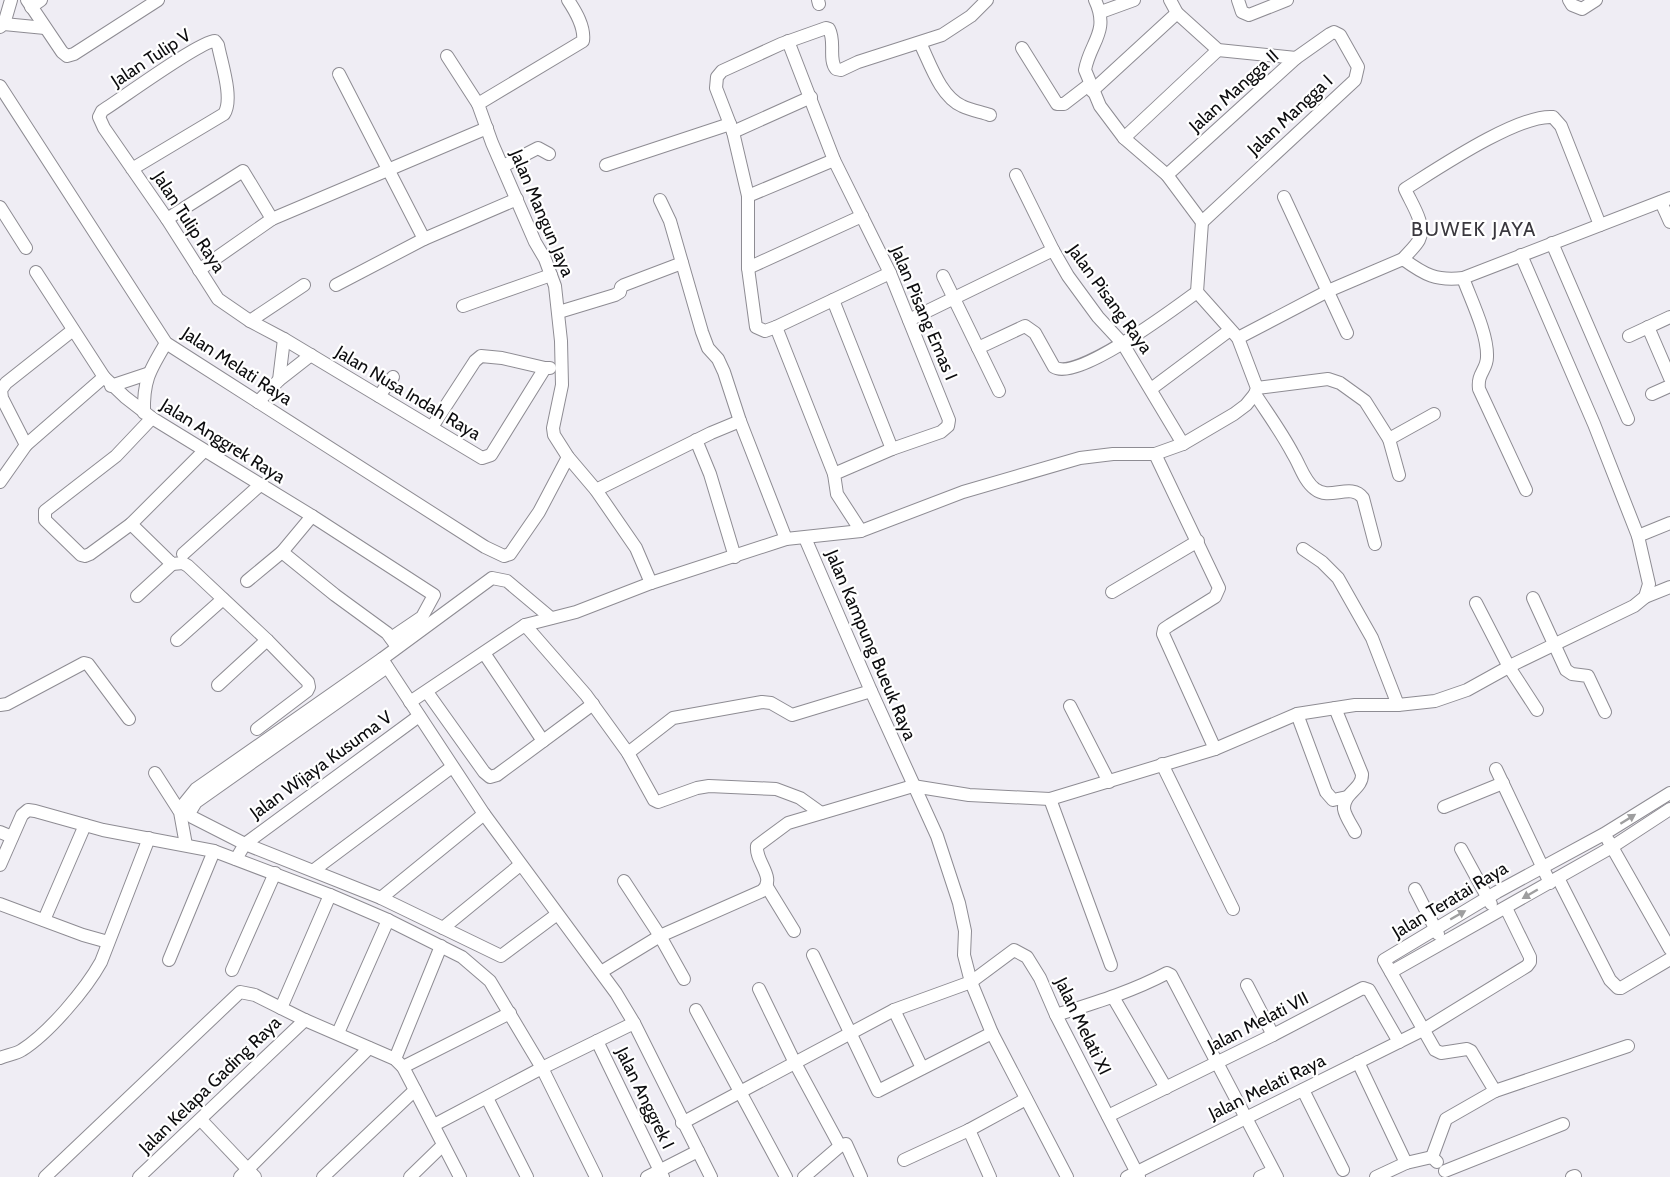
<svg xmlns="http://www.w3.org/2000/svg" width="1670" height="1177" font-family="Cabin,sans-serif">
	<style>
		.lines { fill: none; stroke-linecap: round; stroke-linejoin: round }
		.street-casing { stroke: #8e8c93; stroke-width: 14 }
		.street { stroke: #fff; stroke-width: 12 }
		.oneway { fill: #9e9e9f }
		.labels { text-anchor: middle; dominant-baseline: central; stroke-width: 4.5; stroke-linejoin: round; paint-order: stroke }
		.street-label { font-size: 18px; fill: #0c0c0e; stroke: #fff }
		.neighbourhood-label { font-size: 20px; letter-spacing: 1.5px; fill: #3a383e; stroke: #fff }
	</style>
	<rect width="100%" height="100%" fill="#efedf4"/>
	<g class="lines">
		<defs>
			<g id="street">
				<polyline points="27,0 62,52 67,56 74,54 158,0"/>
				<path d="M568 0C576 12 585 27 583 41L478 104 492 143 535 242 545 259 555 286 561 341 562 385 553 428 554 435 568 457 596 490 636 548 651 583"/>
				<polyline points="818,0 819,4"/>
				<path d="M1095 0C1110 32 1090 42 1085 70L1100 106 1124 138 1167 175 1202 222"/>
				<polyline points="1170,0 1177,13 1218,50 1296,58"/>
				<polyline points="1238,0 1242,12 1249,15 1287,0"/>
				<polyline points="1569,0 1572,5 1582,9 1596,0"/>
				<polyline points="31,7 41,0"/>
				<polyline points="1101,12 1134,0"/>
				<polyline points="4,24 11,0"/>
				<polyline points="0,27 4,24 45,28"/>
				<polyline points="788,41 834,160 890,273 949,420 948,426 941,432 892,449 834,474 837,494 861,531"/>
				<path d="M920 43C930 63 940 96 962 106 970 110 981 112 990 115"/>
				<polyline points="1022,48 1057,104 1064,104 1090,84"/>
				<polyline points="447,56 478,104"/>
				<polyline points="339,74 424,239"/>
				<polyline points="0,86 166,343 485,547 504,556 510,554 539,512 568,457"/>
				<polyline points="1092,91 1177,13"/>
				<polyline points="733,132 811,97"/>
				<polyline points="1124,138 1218,50"/>
				<polyline points="606,165 730,124"/>
				<polyline points="503,166 538,148 549,154"/>
				<path d="M132 169 224 114C234 99 221 62 218 45L215 41C200 41 121 99 102 111L99 117 104 128 167 219 218 299 250 321 284 339 482 458 491 455 545 368"/>
				<polyline points="1016,175 1053,250"/>
				<polyline points="1167,175 1296,58 1330,34 1334,32 1340,35 1358,67 1355,80 1202,222"/>
				<polyline points="748,196 834,160"/>
				<polyline points="1284,197 1347,333"/>
				<polyline points="660,200 670,221 702,332 708,348 718,359 724,372 740,421 786,539"/>
				<polyline points="1661,202 1670,222"/>
				<polyline points="0,207 26,248"/>
				<polyline points="167,219 243,171 272,219"/>
				<path d="M1202 222 1197 292 1238 338 1257 388 1255 394C1268 414 1282 433 1293 454 1300 465 1304 481 1315 489 1330 501 1351 482 1363 498L1375 544"/>
				<polyline points="1552,243 1628,419"/>
				<path d="M1403 259C1408 253 1415 247 1419 240 1427 225 1411 203 1405 189 1437 169 1518 114 1553 117L1561 126 1600 225"/>
				<polyline points="748,268 862,216"/>
				<polyline points="199,270 272,219 487,128"/>
				<polyline points="36,272 104,377 125,397 152,418 312,516 434,595 422,617 391,638"/>
				<path d="M890 273 776 327 765 331 756 327 748 268V196L733 132 716 88 717 77 722 71 781 44 826 28 829 29C836 42 828 59 836 69L841 70 858 62 942 35 971 16 987 0"/>
				<polyline points="943,276 999,391"/>
				<path d="M1463 278C1471 300 1488 334 1487 357 1487 370 1477 373 1479 389L1526 490"/>
				<polyline points="336,285 424,239 517,199"/>
				<polyline points="833,300 892,449"/>
				<polyline points="463,306 551,275"/>
				<polyline points="559,312 615,295 620,292 621,287 624,285 682,263"/>
				<polyline points="909,320 1053,250 1068,276 1098,317 1123,344 1183,444"/>
				<polyline points="250,321 304,285"/>
				<polyline points="776,327 834,474"/>
				<polyline points="1648,327 1670,378"/>
				<polyline points="1629,336 1670,317"/>
				<path d="M1238 338 1328 291 1403 259C1425 275 1436 281 1463 278L1670 198"/>
				<path d="M978 348 1025 326 1035 333 1054 367C1077 382 1175 308 1197 292"/>
				<polyline points="279,380 284,339"/>
				<polyline points="111,386 147,374"/>
				<polyline points="1257,388 1328,379 1340,383 1365,401 1389,439 1399,475"/>
				<polyline points="1151,389 1230,330"/>
				<polyline points="1652,394 1670,386"/>
				<polyline points="379,396 393,377"/>
				<polyline points="258,402 279,380 311,355"/>
				<path d="M144 413C143 380 150 370 166 343"/>
				<polyline points="152,418 116,456 45,511 45,520 81,555 85,556 90,554 131,524 204,451"/>
				<polyline points="432,427 475,361 481,356 502,358 545,368 550,368"/>
				<polyline points="1389,439 1434,414"/>
				<polyline points="696,440 710,474 735,557"/>
				<polyline points="26,445 2,398 1,390 6,383 73,330"/>
				<polyline points="1155,454 1219,588 1215,597 1170,625 1164,629 1163,634 1215,749"/>
				<polyline points="0,482 26,445 104,377"/>
				<polyline points="596,490 711,433 740,421"/>
				<polyline points="131,524 172,564 183,563 188,566 267,640 308,682 309,687 307,691 257,729"/>
				<polyline points="1638,536 1670,523"/>
				<polyline points="805,538 871,691 937,836 959,903 965,931 964,955 971,982 992,1033 1067,1177"/>
				<polyline points="1303,549 1322,562 1338,578 1372,638 1398,705"/>
				<polyline points="282,552 335,595 387,633 395,644"/>
				<polyline points="183,554 260,485"/>
				<polyline points="247,581 282,552 312,516"/>
				<polyline points="1112,592 1198,541"/>
				<polyline points="137,596 172,564"/>
				<polyline points="1645,597 1670,587"/>
				<polyline points="1533,598 1566,670 1572,674 1588,676 1605,712"/>
				<polyline points="1476,603 1509,667 1537,710"/>
				<polyline points="525,625 586,695 628,753 654,800 658,802 697,788 709,786 776,789 800,798 821,813"/>
				<polyline points="177,640 223,599"/>
				<polyline points="484,653 543,741"/>
				<polyline points="382,659 484,814 616,993 634,1023 711,1177"/>
				<polyline points="387,667 196,802 190,812 192,817 245,844 381,898 501,956 556,915"/>
				<polyline points="218,685 267,640"/>
				<polyline points="427,692 484,772 490,777 497,775 593,704"/>
				<polyline points="410,702 525,625 576,612 651,583 786,539 861,531 963,492 1080,458 1113,454 1155,454 1183,444 1234,414 1246,405 1255,394"/>
				<polyline points="0,705 7,704 84,663 88,664 129,719"/>
				<polyline points="1070,706 1109,782"/>
				<path d="M1335 708 1362 774C1363 789 1343 793 1344 809 1345 816 1352 826 1355 832"/>
				<polyline points="1297,714 1326,792 1333,800 1347,797"/>
				<polyline points="628,753 673,718 762,702 771,703 792,715 871,691"/>
				<polyline points="1162,764 1233,909"/>
				<polyline points="1496,769 1550,883"/>
				<polyline points="155,773 180,812 186,845"/>
				<polyline points="1050,799 1111,965"/>
				<polyline points="1444,807 1503,783"/>
				<polyline points="179,810 196,789 382,659 492,578 507,581 551,618"/>
				<polyline points="0,832 12,837"/>
				<polyline points="1608,840 1670,949"/>
				<polyline points="1461,849 1491,904"/>
				<polyline points="236,859 245,844 419,716"/>
				<polyline points="0,865 22,815 28,810 35,811 103,830 214,851 330,895 388,920 462,957 490,981 542,1068 596,1177"/>
				<polyline points="314,870 452,767"/>
				<polyline points="1558,878 1610,980 1618,988 1621,988 1670,959"/>
				<polyline points="624,881 660,936 684,979"/>
				<polyline points="767,887 794,931"/>
				<polyline points="1415,889 1438,934"/>
				<polyline points="381,898 484,814"/>
				<polyline points="0,904 83,935 108,942"/>
				<polyline points="44,920 85,825"/>
				<polyline points="443,928 520,865"/>
				<polyline points="813,955 878,1091 992,1033"/>
				<polyline points="169,960 214,851"/>
				<polyline points="232,970 275,873"/>
				<path d="M601 972 660 936 762 891C777 878 755 862 757 846L788 823 913 786 969 795 1050 799 1215 749 1297 714 1355 705H1398L1435 701 1467 690 1514 664 1634 606 1645 597 1649 584 1638 536 1594 424 1521 255"/>
				<polyline points="1391,972 1612,847 1670,809"/>
				<polyline points="1247,985 1273,1035"/>
				<polyline points="759,989 795,1063 840,1146"/>
				<polyline points="1113,997 1166,1088"/>
				<polyline points="281,1008 330,895"/>
				<polyline points="696,1010 786,1177"/>
				<polyline points="894,1010 922,1068"/>
				<path d="M1056 1015C1094 1003 1131 992 1167 973L1171 975 1277 1177"/>
				<polyline points="338,1033 388,920"/>
				<polyline points="597,1041 663,1177"/>
				<path d="M0 1058C7 1055 16 1054 22 1050 49 1033 86 989 101 962L149 838"/>
				<polyline points="395,1059 441,946"/>
				<polyline points="1358,1062 1406,1163"/>
				<polyline points="403,1067 510,1013"/>
				<polyline points="1303,1090 1343,1170"/>
				<polyline points="1495,1091 1628,1046"/>
				<polyline points="487,1098 527,1177"/>
				<polyline points="1108,1116 1273,1035 1363,988 1369,990 1399,1042"/>
				<polyline points="201,1120 255,1177"/>
				<polyline points="682,1123 894,1010 971,982 1014,950 1027,957 1040,978 1056,1015 1139,1177"/>
				<polyline points="434,1125 542,1068 634,1023"/>
				<polyline points="969,1130 990,1177"/>
				<polyline points="1432,1157 1446,1119 1495,1091 1471,1051 1467,1049 1441,1053 1435,1050 1384,960 1497,892 1604,834 1670,793"/>
				<polyline points="904,1160 969,1130 1026,1099"/>
				<polyline points="1445,1171 1563,1124"/>
				<polyline points="45,1177 240,992 255,995 305,1020 395,1059 403,1067 415,1090 460,1177"/>
				<polyline points="139,1177 305,1020"/>
				<polyline points="240,1177 369,1048"/>
				<polyline points="323,1177 415,1090"/>
				<polyline points="410,1177 443,1145"/>
				<polyline points="647,1177 698,1151"/>
				<polyline points="804,1177 840,1146 846,1144 861,1177"/>
				<polyline points="1127,1177 1423,1030 1527,966 1530,962 1530,957 1506,908"/>
				<polyline points="1260,1177 1273,1171"/>
				<polyline points="1376,1177 1406,1163 1432,1157 1437,1162"/>
				<polyline points="1572,1177 1575,1176"/>
			</g>
		</defs>
		<use href="#street" class="street-casing"/>
		<use href="#street" class="street"/>
	</g>
	<defs><path id="oneway-solid" d="M-6-.8H1V-3.2L6.5 0L1 3.2V.8H-6Z" transform="scale(1.5)"/></defs>
	<g class="oneway">
		<use href="#oneway-solid" transform="translate(1628 819) rotate(-32)"/>
		<use href="#oneway-solid" transform="translate(1530 894) rotate(150)"/>
		<use href="#oneway-solid" transform="translate(1458 915) rotate(-30)"/>
	</g>
	<g class="labels">
		<g class="street-label">
			<text transform="translate(151 58) rotate(-33)">Jalan Tulip V</text>
			<text transform="translate(1234 91) rotate(-42)">Jalan Mangga II</text>
			<text transform="translate(1290 115) rotate(-43)">Jalan Mangga I</text>
			<text transform="translate(542 213) rotate(67)">Jalan Mangun Jaya</text>
			<text transform="translate(189 222) rotate(57)">Jalan Tulip Raya</text>
			<text transform="translate(1110 299) rotate(54)">Jalan Pisang Raya</text>
			<text transform="translate(924 313) rotate(67)">Jalan Pisang Emas I</text>
			<text transform="translate(237 366) rotate(33)">Jalan Melati Raya</text>
			<text transform="translate(408 393) rotate(31)">Jalan Nusa Indah Raya</text>
			<text transform="translate(223 441) rotate(32)">Jalan Anggrek Raya</text>
			<text transform="translate(871 645) rotate(67)">Jalan Kampung Bueuk Raya</text>
			<text transform="translate(321 765) rotate(-36)">Jalan Wijaya Kusuma V</text>
			<text transform="translate(1450 900) rotate(-31)">Jalan Teratai Raya</text>
			<text transform="translate(1258 1022) rotate(-27)">Jalan Melati VII</text>
			<text transform="translate(1083 1026) rotate(64)">Jalan Melati XI</text>
			<text transform="translate(210 1085) rotate(-44)">Jalan Kelapa Gading Raya</text>
			<text transform="translate(1267 1087) rotate(-26)">Jalan Melati Raya</text>
			<text transform="translate(645 1098) rotate(64)">Jalan Anggrek I</text>
		</g>
		<g class="neighbourhood-label">
			<text x="1474" y="229">BUWEK JAYA</text>
		</g>
	</g>
</svg>
